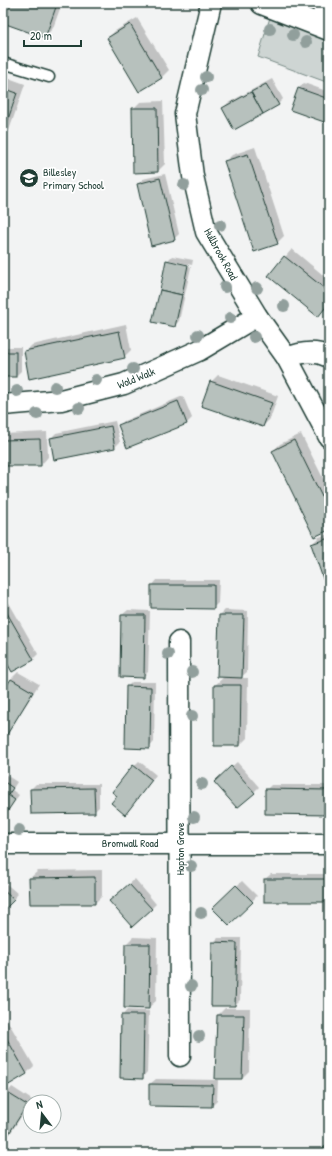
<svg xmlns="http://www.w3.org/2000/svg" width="332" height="1156" font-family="'Patrick Hand',sans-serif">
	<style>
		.green { fill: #ced5d3; stroke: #768984 }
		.shadow { fill: #0003 }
		.building { fill: #b7c1bd; stroke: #1f3d34 }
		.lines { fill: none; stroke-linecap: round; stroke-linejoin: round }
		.service-casing { stroke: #1f3d34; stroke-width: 13 }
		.minor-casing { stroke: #1f3d34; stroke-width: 23 }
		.tertiary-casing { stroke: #1f3d34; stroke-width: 25 }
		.service { stroke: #fff; stroke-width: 10 }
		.minor { stroke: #fff; stroke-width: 20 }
		.tertiary { stroke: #fff; stroke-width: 22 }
		.tree { fill: #919f9c }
		.labels { text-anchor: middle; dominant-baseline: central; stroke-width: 3.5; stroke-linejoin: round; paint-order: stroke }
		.poi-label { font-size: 11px; fill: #1f3d34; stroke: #fff; text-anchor: start }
		.street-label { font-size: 11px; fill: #1f3d34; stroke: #fff }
	</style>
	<rect width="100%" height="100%" fill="#f2f3f3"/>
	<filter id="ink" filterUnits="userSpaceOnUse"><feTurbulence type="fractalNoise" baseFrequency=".025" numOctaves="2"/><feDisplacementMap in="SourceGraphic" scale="8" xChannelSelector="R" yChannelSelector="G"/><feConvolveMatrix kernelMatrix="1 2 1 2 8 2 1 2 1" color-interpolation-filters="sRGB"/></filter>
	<g filter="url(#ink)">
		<polygon class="green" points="271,14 329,37 329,83 258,57"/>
		<g class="shadow">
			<polygon points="3,3 62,3 53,28 45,37 3,22"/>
			<polygon points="137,18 169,70 162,77 108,38 115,31"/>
			<polygon points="3,76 25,84 3,148"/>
			<polygon points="272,79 283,99 278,104 223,108 228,103"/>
			<polygon points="304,83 329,92 329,120 327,122 291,110 299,88"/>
			<polygon points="163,101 165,164 158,171 133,109 140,102"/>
			<polygon points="255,147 284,236 277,243 225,162 232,155"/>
			<polygon points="165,174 179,234 174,239 138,184 143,179"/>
			<polygon points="292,249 329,280 329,304 318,316 269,276"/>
			<polygon points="172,256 193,260 192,265 169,260 169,262 191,267 179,321 174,326 167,261"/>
			<polygon points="126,324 131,350 124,357 25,352 32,345"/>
			<polygon points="3,347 21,347 21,371 16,376 3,376"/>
			<polygon points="218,375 278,396 270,419 263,426 211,382"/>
			<polygon points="183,396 192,418 187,423 128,447 119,426 124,421"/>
			<polygon points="115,421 120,442 115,447 51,438 56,433"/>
			<polygon points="47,432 48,457 41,465 3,465 3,434"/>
			<polygon points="301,434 329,490 329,529 273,451 280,444"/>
			<polygon points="329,534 329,593 312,544 319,537"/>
			<polygon points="157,580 219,580 218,603 213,608 152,586"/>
			<polygon points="8,601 38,654 33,659 3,654 3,604"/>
			<polygon points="128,610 150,611 148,672 143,677 122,615"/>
			<polygon points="225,610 248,611 247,672 240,678 248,678 247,738 240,745 215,745 215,685 224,677 218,676 220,615"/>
			<polygon points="18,672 39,684 3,741 3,693 11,679"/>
			<polygon points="132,682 155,682 154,742 149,748 127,687"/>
			<polygon points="139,761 156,775 130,808 118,796 134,766"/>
			<polygon points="237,762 259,787 254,792 220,777"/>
			<polygon points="3,773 17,782 12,790 19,795 7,811 3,808"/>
			<polygon points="36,784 99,784 99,807 94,812 31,789"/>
			<polygon points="271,785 329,785 329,813 327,814 266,790"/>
			<polygon points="102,870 102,896 95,903 30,878 38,871"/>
			<polygon points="271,874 329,874 329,901 265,901 265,879"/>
			<polygon points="135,879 156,904 151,909 116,896"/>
			<polygon points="3,881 18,894 3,910"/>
			<polygon points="242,881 257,896 229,924 214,908"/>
			<polygon points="133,937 157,938 156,1001 148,1008 126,944"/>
			<polygon points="218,938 241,938 240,1000 235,1005 213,943"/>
			<polygon points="225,1008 250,1008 249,1071 242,1078 218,1015"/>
			<polygon points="127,1010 149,1011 147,1072 142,1078 122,1016"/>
			<polygon points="3,1013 34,1066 27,1073 7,1084 3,1078"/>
			<polygon points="156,1079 218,1080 217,1101 212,1106 150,1105 150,1084"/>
			<polygon points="12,1087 32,1100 3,1144 3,1099"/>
		</g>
		<g class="building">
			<polygon points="3,3 44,3 56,7 45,38 3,23"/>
			<polygon points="130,24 162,78 139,92 107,38"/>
			<polygon points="266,84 279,105 263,114 251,92"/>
			<polygon points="3,88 17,93 3,134"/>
			<polygon points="298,88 329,99 329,118 327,123 290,110"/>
			<polygon points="251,92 263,114 234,130 222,108"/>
			<polygon points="132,108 157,108 158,172 133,173"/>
			<polygon points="248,154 278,244 254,252 224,161"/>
			<polygon points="160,178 175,240 151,246 137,184"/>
			<polygon points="284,256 329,292 329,303 318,317 268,276"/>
			<polygon points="166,260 188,265 182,295 160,290"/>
			<polygon points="160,290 182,295 175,327 152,322"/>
			<polygon points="119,331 125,358 29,379 24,351"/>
			<rect x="3" y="352" width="13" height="25"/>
			<polygon points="210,381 272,403 263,427 201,406"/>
			<polygon points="178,401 187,424 127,448 118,425"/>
			<polygon points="111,426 115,448 54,460 50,438"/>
			<polygon points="40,439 41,466 3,466 3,440"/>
			<polygon points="294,440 329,511 329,530 314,537 272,451"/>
			<polygon points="329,538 329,596 311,544"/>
			<polygon points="151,585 214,585 214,609 151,608"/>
			<polygon points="3,606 34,660 12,672 3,656"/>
			<polygon points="121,615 145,615 144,678 120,677"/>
			<polygon points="219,615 244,615 242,678 217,677"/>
			<polygon points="11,679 33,692 3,741 3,691"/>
			<polygon points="214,685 241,685 240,746 214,746"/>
			<polygon points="126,686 151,687 150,749 125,748"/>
			<polygon points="133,765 152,780 125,815 111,803 117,796 112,792"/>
			<polygon points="231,766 255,793 237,808 214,782"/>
			<polygon points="3,781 13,788 8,795 15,800 7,812 3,809"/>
			<polygon points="94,788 95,813 31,814 30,789"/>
			<polygon points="265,789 328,790 328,815 265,814"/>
			<polygon points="95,877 95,904 30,904 29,878"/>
			<rect x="264" y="879" width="65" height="23"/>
			<polygon points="129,884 152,909 132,927 109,901"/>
			<polygon points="236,885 253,902 229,925 212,908"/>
			<polygon points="3,890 14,900 3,911"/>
			<polygon points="212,942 237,943 235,1006 211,1006"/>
			<polygon points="125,944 150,944 149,1009 124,1008"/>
			<polygon points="121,1015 144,1015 143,1079 120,1078"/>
			<polygon points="217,1015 244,1015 242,1079 215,1079"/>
			<polygon points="3,1032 27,1074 7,1086 3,1080"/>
			<polygon points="149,1084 213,1085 212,1107 149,1106"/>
			<polygon points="6,1092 27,1105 3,1143 3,1097"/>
			<polygon points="329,1142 329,1153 319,1153"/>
		</g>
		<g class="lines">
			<defs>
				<polyline id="service" points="3,63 49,77"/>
				<g id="minor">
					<polyline points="211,3 185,114 193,176 206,232 257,316 287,358 329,437"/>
					<polyline points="319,25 327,3"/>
					<path d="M287 358C301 352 314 350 329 357"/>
					<polyline points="3,405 61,400 124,384 200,350 257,316"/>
					<polyline points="179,642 180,1056"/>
					<polyline points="3,844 329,844"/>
				</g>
				<polyline id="tertiary" points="262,3 329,29"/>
			</defs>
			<use href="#service" class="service-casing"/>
			<use href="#minor" class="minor-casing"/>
			<use href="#tertiary" class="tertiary-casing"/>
			<use href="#service" class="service"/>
			<use href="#minor" class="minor"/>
			<use href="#tertiary" class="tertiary"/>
		</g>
		<g class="tree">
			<circle cx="270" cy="29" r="6"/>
			<circle cx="293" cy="35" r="6"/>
			<circle cx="306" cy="42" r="6"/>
			<circle cx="206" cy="77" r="6"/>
			<circle cx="202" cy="90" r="6"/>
			<circle cx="184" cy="185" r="6"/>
			<circle cx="220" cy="225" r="6"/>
			<circle cx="225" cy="287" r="6"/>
			<circle cx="257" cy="288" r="6"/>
			<circle cx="284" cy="306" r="6"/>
			<circle cx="230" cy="318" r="6"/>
			<circle cx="198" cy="335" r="6"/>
			<circle cx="254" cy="337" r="6"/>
			<circle cx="133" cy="369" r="6"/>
			<circle cx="96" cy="380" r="6"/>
			<circle cx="55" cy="387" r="6"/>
			<circle cx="17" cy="391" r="6"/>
			<circle cx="79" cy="408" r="6"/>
			<circle cx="37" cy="414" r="6"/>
			<circle cx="168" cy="654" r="6"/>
			<circle cx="192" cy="672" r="6"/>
			<circle cx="192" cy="716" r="6"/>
			<circle cx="202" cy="784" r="6"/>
			<circle cx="194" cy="817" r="6"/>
			<circle cx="19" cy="830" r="6"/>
			<circle cx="191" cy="866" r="6"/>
			<circle cx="201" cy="913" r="6"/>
			<circle cx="191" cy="986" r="6"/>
			<circle cx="199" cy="1036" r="6"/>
		</g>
	</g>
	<defs>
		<symbol id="school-disc" viewBox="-11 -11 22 22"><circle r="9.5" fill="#1f3d34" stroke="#fff"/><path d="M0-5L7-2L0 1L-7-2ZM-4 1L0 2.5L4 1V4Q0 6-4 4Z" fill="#fff"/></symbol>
	</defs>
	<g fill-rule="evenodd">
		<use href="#school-disc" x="18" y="167" width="22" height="22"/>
	</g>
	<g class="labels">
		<g class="poi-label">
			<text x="43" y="172">Billesley<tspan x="43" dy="13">Primary School</tspan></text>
		</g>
		<g class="street-label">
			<text transform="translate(221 254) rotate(61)">Hullbrook Road</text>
			<text transform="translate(136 378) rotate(-22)">Wold Walk</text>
			<text x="130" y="843">Bromwall Road</text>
			<text transform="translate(180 849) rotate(-90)">Hopton Grove</text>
		</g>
	</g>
	<rect width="332" height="1156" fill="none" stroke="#fff" stroke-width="16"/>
	<rect x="8" y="8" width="316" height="1140" fill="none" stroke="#1f3d34" stroke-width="1.5" filter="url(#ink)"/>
	<g transform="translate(42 1114) rotate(344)"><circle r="19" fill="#ffffff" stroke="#a5b1ae"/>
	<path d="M0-3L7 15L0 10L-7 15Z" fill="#1f3d34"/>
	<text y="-6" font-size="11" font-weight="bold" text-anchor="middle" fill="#1f3d34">N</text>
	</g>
	<path d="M24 40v6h57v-6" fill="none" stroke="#1f3d34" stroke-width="2"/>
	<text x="30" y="40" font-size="12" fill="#1f3d34" stroke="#ffffff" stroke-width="3" paint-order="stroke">20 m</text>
</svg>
